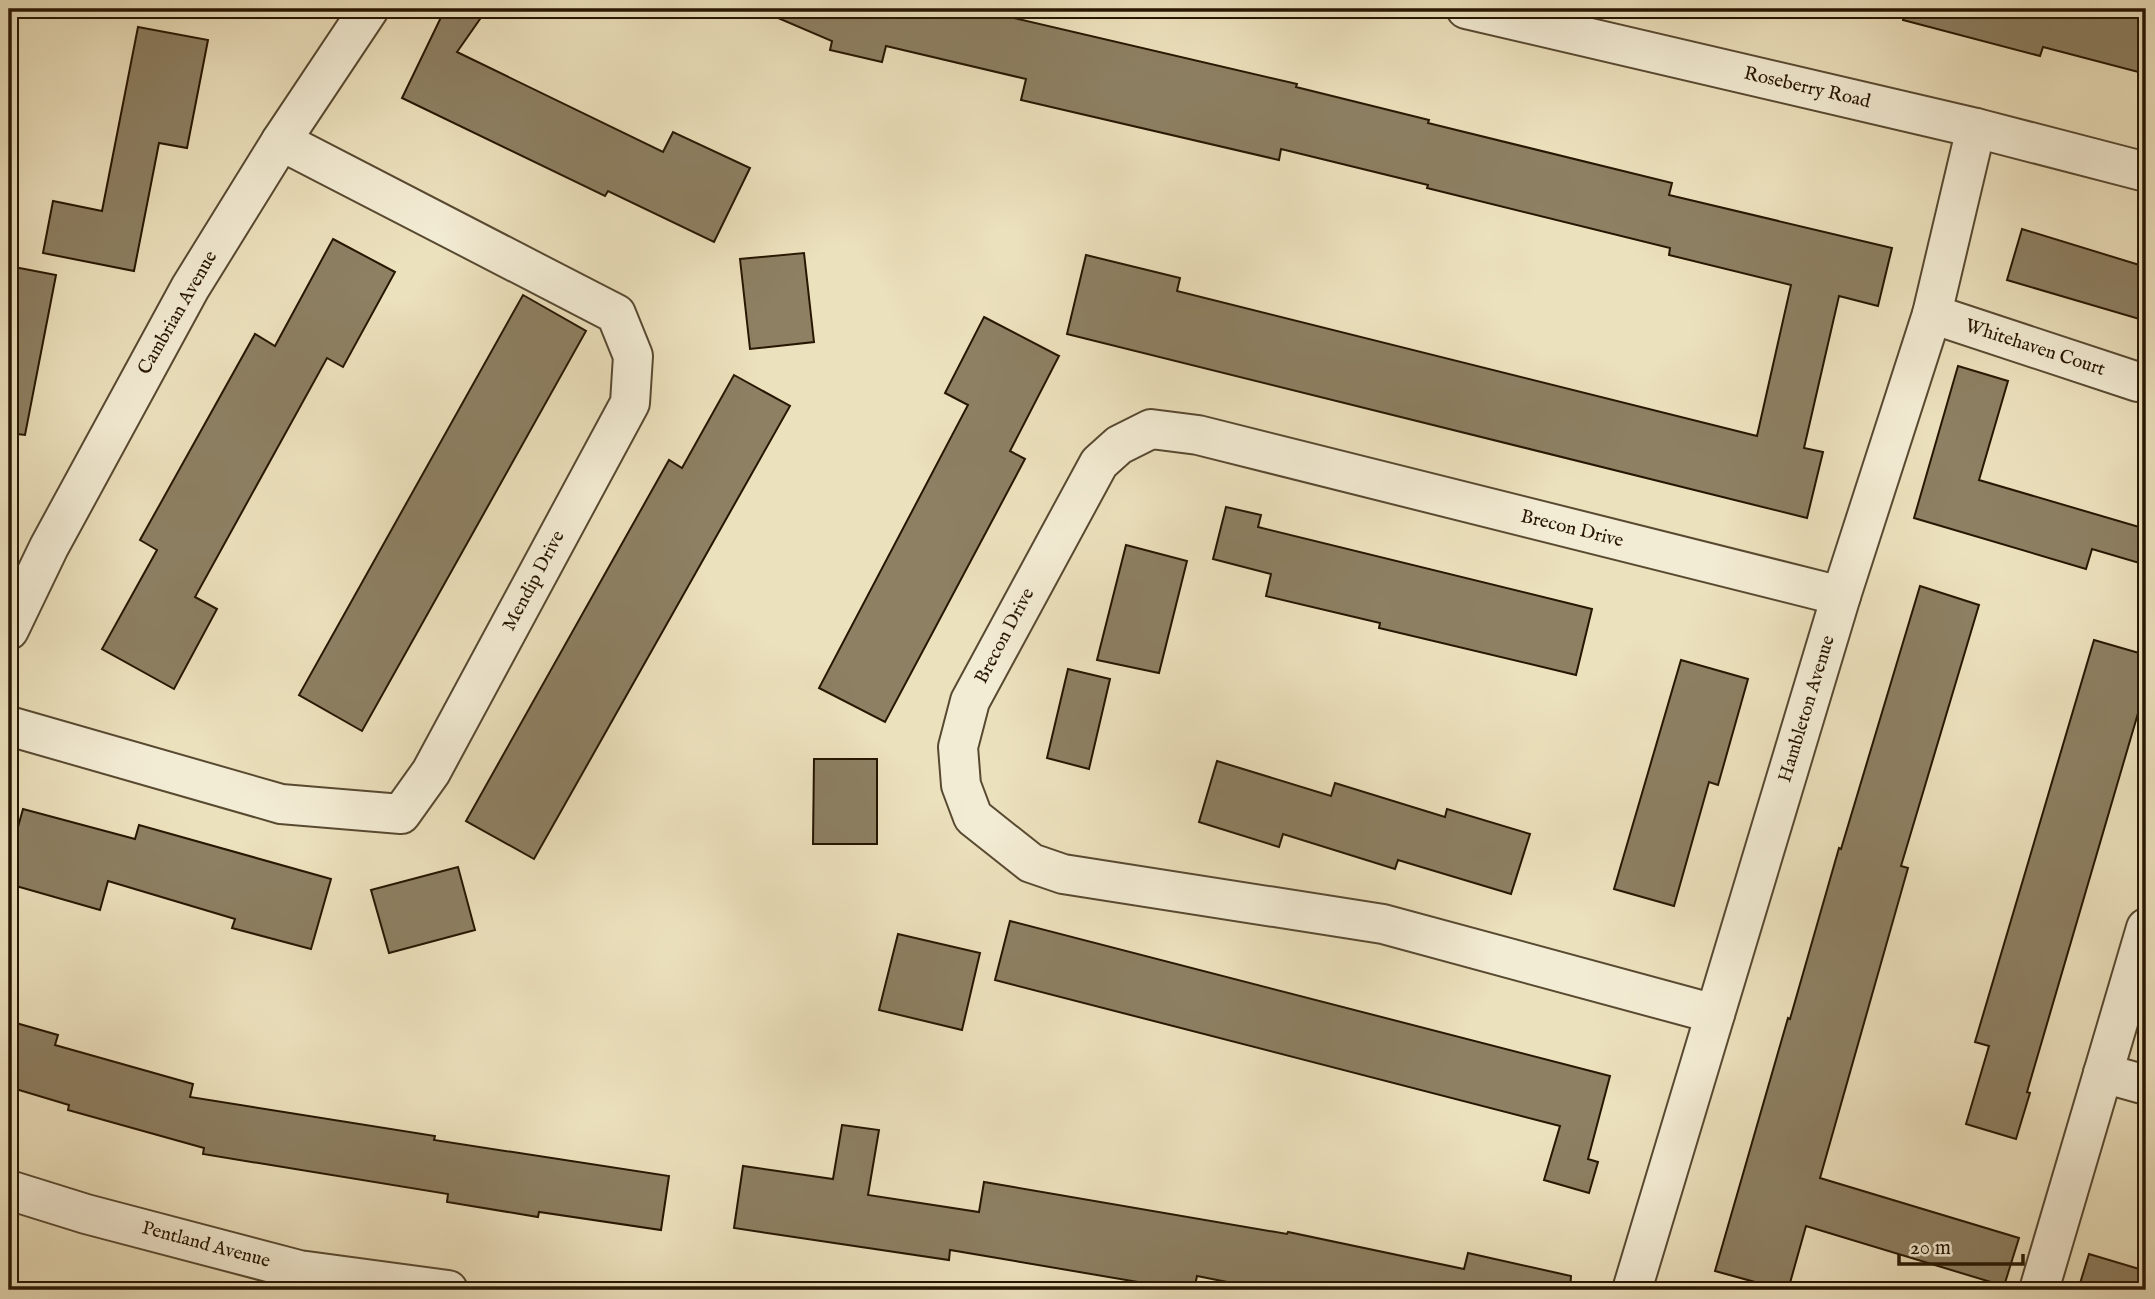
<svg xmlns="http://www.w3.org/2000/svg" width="2155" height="1299" font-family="'IM FELL English',serif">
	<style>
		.building { fill: #8d8063; stroke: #271602; stroke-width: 2 }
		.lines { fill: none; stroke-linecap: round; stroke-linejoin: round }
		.minor-casing { stroke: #584931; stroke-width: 42 }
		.tertiary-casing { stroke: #584931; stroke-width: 42 }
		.minor { stroke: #f3ecd4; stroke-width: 38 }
		.tertiary { stroke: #f3ecd4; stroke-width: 38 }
		.labels { text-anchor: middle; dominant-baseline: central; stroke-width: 7; stroke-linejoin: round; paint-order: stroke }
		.street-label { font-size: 19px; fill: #271602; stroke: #f3ecd4 }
	</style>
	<rect width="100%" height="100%" fill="#ece1bd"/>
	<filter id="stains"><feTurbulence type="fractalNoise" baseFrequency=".00286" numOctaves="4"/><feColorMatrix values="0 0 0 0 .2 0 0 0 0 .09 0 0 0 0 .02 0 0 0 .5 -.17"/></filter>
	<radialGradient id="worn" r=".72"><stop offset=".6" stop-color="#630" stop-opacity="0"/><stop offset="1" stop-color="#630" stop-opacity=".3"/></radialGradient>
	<g class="building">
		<polygon points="445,9 487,9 457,52 663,152 673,132 750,168 714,242 608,191 605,196 402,98"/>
		<polygon points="757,9 975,9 1297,84 1296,87 1429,120 1428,123 1672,183 1669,195 1892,248 1878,306 1839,296 1804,448 1823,452 1807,518 1067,334 1086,255 1180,278 1177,291 1757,436 1791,285 1669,255 1670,248 1427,188 1428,185 1281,149 1279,160 1021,100 1026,79 886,46 882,62 830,50 832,41"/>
		<polygon points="1905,9 2114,9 2146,17 2146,74 2043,47 2040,56 1903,20"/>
		<polygon points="138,27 208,40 187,148 159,143 134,271 43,253 53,201 102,211"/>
		<polygon points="2022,229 2146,267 2146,321 2007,280"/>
		<polygon points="333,239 395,272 343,367 327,358 195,597 217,609 174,689 102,649 157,550 140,540 255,334 275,346"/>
		<polygon points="804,253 814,342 750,349 740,259"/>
		<polygon points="9,266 56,275 25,435 9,433"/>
		<polygon points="523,295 586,331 362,731 299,695"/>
		<polygon points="984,317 1059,356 1010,451 1025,459 885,722 819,688 968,405 945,393"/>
		<polygon points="1958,366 2008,381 1979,480 2146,529 2146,565 2092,549 2086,569 1914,518"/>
		<polygon points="734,375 790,406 534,859 466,821 669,460 682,468"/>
		<polygon points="1226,507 1261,515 1258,527 1592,609 1576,675 1379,628 1380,623 1266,596 1271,574 1213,559"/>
		<polygon points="1126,545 1187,561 1159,673 1097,660"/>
		<polygon points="1920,586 1979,605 1901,866 1908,868 1820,1178 2019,1238 2004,1286 1806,1226 1788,1290 1784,1290 1715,1271 1788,1018 1790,1019 1839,848 1841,849"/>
		<polygon points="2094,640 2146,655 2146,686 2027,1092 2030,1093 2016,1139 1966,1124 1989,1046 1975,1042"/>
		<polygon points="1681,660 1748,679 1718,785 1709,782 1674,906 1614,889"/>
		<polygon points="1068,669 1110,679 1089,769 1047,758"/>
		<polygon points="814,759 877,759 877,844 813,844"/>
		<polygon points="1217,761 1331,796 1335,783 1445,817 1447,809 1530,834 1511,894 1398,860 1395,869 1283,834 1279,847 1199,822"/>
		<polygon points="23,809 135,839 139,825 331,879 311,949 232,928 235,919 108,881 100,910 9,884 9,859"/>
		<polygon points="458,867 475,930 389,953 371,890"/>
		<polygon points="1010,921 1610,1076 1588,1159 1598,1162 1589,1193 1544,1180 1560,1126 995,980"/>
		<polygon points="898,934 980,953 962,1030 879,1010"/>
		<polygon points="9,1021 58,1035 55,1045 193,1084 190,1097 435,1136 434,1140 669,1176 661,1230 539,1212 538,1217 447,1202 448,1194 203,1154 204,1148 68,1110 69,1105 9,1087"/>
		<polygon points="842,1125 879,1130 868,1195 979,1212 984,1182 1287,1234 1288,1232 1464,1269 1468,1253 1571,1276 1570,1290 1267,1290 1197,1276 1194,1290 1185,1290 950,1250 949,1260 734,1228 743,1166 833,1179"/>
		<polygon points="2089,1254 2146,1271 2146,1290 2078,1290"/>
	</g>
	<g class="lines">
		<defs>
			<g id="minor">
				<polyline points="1932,314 2138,382"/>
				<polyline points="9,630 49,547 190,288 281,141 369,9"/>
				<polyline points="9,726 281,804 401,814 431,772 630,403 633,356 616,314 281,141"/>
				<polyline points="1715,1014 1383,924 1063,874 1031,863 973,817 961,785 958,747 970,701 1099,463 1119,445 1151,429 1198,435 1841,596"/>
				<polyline points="2103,1073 2146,1085"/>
				<polyline points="9,1190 86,1214 299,1270 448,1290"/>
				<polyline points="1632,1290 1841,596 1932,314 1976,128"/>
				<polyline points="2039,1290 2146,928"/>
			</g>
			<polyline id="tertiary" points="1466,9 1976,128 2146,172"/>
		</defs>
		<use href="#minor" class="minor-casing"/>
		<use href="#tertiary" class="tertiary-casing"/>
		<use href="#minor" class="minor"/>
		<use href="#tertiary" class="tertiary"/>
	</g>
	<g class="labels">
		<g class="street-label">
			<text transform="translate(1807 88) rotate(13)">Roseberry Road</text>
			<text transform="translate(178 313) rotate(-60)">Cambrian Avenue</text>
			<text transform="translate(2035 348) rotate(18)">Whitehaven Court</text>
			<text transform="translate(1572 529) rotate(14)">Brecon Drive</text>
			<text transform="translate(534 581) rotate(-62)">Mendip Drive</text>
			<text transform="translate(1005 636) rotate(-62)">Brecon Drive</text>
			<text transform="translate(1807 709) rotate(-73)">Hambleton Avenue</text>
			<text transform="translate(206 1245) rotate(15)">Pentland Avenue</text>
		</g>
	</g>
	<rect width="2155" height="1299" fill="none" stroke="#ece1bd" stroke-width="35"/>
	<rect x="10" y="10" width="2134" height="1278" fill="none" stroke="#271602" stroke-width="3.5"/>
	<rect x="18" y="18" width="2120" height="1264" fill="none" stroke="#271602" stroke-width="2"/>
	<path d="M1899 1254v10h124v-10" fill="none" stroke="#271602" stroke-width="3.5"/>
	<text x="1910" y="1254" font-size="21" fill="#271602" stroke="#f3ecd4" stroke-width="5" paint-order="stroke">20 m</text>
	<rect width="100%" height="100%" filter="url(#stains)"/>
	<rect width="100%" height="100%" fill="url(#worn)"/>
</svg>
